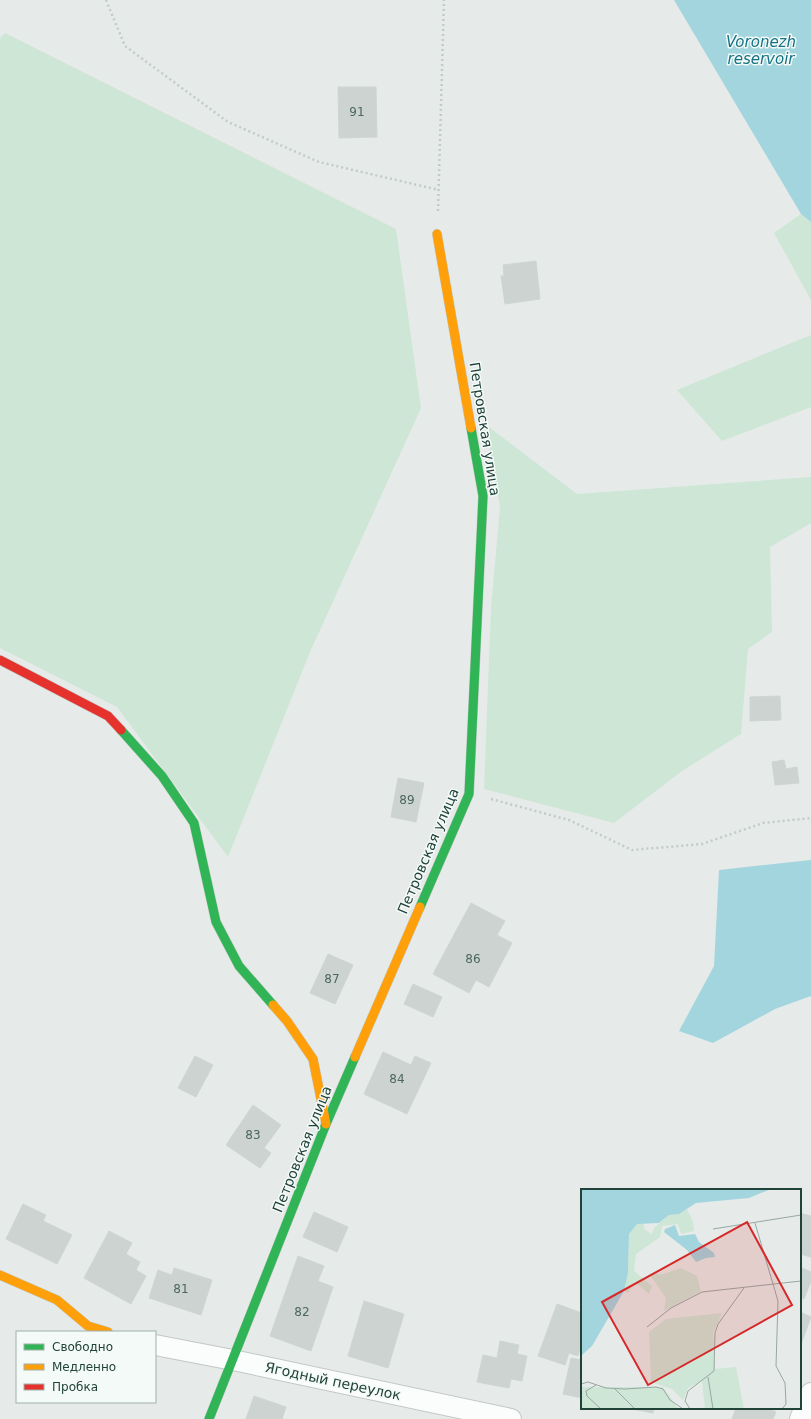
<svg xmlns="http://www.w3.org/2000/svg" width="811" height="1419" font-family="'DejaVu Sans',sans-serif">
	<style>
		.green { fill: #cee6d5 }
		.water { fill: #a3d5de }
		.building { fill: #ccd3d0; stroke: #ced5d2 }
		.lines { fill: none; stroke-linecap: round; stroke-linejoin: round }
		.street-casing { stroke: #c3c8c6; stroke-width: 22 }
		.fast-casing { stroke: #c1c9c6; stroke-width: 10 }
		.slow-casing { stroke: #c1c9c6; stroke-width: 10 }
		.jam-casing { stroke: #c1c9c6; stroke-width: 10 }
		.path { stroke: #c1cbc9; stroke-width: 2.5; stroke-dasharray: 2 3; stroke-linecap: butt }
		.street { stroke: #fbfcfc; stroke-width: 20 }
		.fast { stroke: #30b455; stroke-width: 9 }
		.slow { stroke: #ff9f0a; stroke-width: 9 }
		.jam { stroke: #e5322d; stroke-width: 9 }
		.labels { text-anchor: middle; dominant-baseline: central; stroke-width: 3; stroke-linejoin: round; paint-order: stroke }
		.number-label { font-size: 12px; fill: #4c6760 }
		.street-label { font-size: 14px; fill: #204239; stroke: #f4faf7 }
		.water-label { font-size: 15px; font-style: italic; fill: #147285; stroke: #f4faf7 }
		.inset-road { fill: none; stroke: #97a7a3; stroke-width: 1 }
		.view { fill: #d62828; fill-opacity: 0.15; stroke: #d62828; stroke-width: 2 }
		.inset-edge { fill: none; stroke: #204239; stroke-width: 2 }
	</style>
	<rect width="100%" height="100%" fill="#e6ebe9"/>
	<g class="green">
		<polygon points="5,33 396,229 421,408 310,652 228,857 117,707 0,648 0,38"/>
		<polygon points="801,214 811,222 811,300 774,233"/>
		<polygon points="811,335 811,407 722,441 677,390"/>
		<polygon points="485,424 577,494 811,477 811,523 770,547 772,632 748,649 741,734 682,771 614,823 484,789 491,608 500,507"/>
	</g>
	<g class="water">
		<polygon points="674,0 811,0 811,222 801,214"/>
		<polygon points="811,860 811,996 775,1009 713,1043 679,1031 714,966 719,870"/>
	</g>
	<g class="building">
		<polygon points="338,87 376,87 377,137 339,138"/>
		<polygon points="536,261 540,299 505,304 501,276 504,276 503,265"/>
		<polygon points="780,696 781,720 750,721 750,697"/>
		<polygon points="784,760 786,769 797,767 799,783 775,785 772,762"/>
		<polygon points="398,778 424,783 416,822 391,817"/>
		<polygon points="471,903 505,921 497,935 512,943 489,987 476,980 469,993 433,974"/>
		<polygon points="328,954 353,965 335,1004 310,993"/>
		<polygon points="413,984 442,997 433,1017 404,1004"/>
		<polygon points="383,1052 411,1065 415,1056 431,1063 407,1114 364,1094"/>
		<polygon points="195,1056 213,1065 196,1097 178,1088"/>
		<polygon points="253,1105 281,1125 264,1148 271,1153 260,1168 226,1145"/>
		<polygon points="23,1204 46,1215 43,1221 72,1235 57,1264 6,1239"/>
		<polygon points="314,1212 348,1227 337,1252 303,1237"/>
		<polygon points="800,1213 811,1216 811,1257 800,1254"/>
		<polygon points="109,1231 132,1243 126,1254 140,1262 136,1270 146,1276 131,1304 84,1278"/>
		<polygon points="298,1256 324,1266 318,1281 333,1287 311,1351 270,1336"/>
		<polygon points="800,1267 811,1272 811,1281 804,1299 800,1298"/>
		<polygon points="174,1268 212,1280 201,1315 149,1298 158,1270 172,1275"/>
		<polygon points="364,1301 404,1314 388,1368 348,1356"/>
		<polygon points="557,1304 582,1313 582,1344 578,1356 569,1353 565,1365 538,1356"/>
		<polygon points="800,1312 811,1317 800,1347"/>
		<polygon points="500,1341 519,1345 517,1354 527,1356 522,1381 511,1379 509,1388 477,1382 483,1355 497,1358"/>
		<polygon points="571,1358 582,1360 582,1398 563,1394"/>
		<polygon points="254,1396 286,1407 282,1419 246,1419"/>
		<polygon points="627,1408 654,1408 653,1413"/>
		<polygon points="736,1408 767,1408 776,1412 773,1419 732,1419"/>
	</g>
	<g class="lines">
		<defs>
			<g id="street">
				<polyline points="155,1345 233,1360 511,1419"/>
				<polyline points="800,1419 811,1393"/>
			</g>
			<g id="fast">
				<polyline points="121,730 162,776 194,823 216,922 239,966 273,1005"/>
				<polyline points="420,907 469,794 483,496 471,428"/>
				<polyline points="209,1419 326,1124 355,1057"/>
			</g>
			<g id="slow">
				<polyline points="437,234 471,428"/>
				<polyline points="273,1005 287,1021 313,1059 326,1124"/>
				<polyline points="355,1057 420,907"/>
				<polyline points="0,1275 57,1300 88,1326 108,1332"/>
			</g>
			<polyline id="jam" points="0,660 108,716 121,730"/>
		</defs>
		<use href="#street" class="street-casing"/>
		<use href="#fast" class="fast-casing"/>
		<use href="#slow" class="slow-casing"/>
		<use href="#jam" class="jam-casing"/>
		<g class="path">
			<polyline points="106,0 125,46 228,122 319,162 439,190"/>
			<polyline points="438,211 444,0"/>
			<polyline points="491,799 569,820 632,850 702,844 763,823 811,818"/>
		</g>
		<use href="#street" class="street"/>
		<use href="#fast" class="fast"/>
		<use href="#slow" class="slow"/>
		<use href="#jam" class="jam"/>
	</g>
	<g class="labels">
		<g class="number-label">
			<text x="357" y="112">91</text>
			<text x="407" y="800">89</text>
			<text x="473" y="959">86</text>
			<text x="332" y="979">87</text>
			<text x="397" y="1079">84</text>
			<text x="253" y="1135">83</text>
			<text x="181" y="1289">81</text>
			<text x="302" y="1312">82</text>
		</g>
		<g class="street-label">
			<text transform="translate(485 429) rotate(81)">Петровская улица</text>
			<text transform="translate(428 851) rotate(-67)">Петровская улица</text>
			<text transform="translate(302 1149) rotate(-68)">Петровская улица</text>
			<text transform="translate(333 1381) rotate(12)">Ягодный переулок</text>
		</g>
		<g class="water-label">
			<text x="761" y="42">Voronezh<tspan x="761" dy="17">reservoir</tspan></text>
		</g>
	</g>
	<g transform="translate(581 1189)">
		<rect width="220" height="220" fill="#e6ebe9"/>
		<path d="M106 20 112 33 113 42 100 45 97 35 81 37 79 48 55 65 53 82 71 97 68 105 54 93 47 104 43 102 47 84 48 45 56 34 62 33 64 41 71 45 73 39 88 26 98 25ZM100 79 116 87 120 102 83 122 85 109 69 86 73 83 79 86ZM141 124 132 144 134 180 155 178 163 220H124L121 192 107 199 102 211 91 200 70 193 68 143 85 130ZM0 198H82L97 220H0Z" fill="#cee6d5"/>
		<path d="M0 0H190L168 9 115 14 98 25 88 26 78 34 56 35 48 45 47 84 43 102 11 157 0 167ZM94 36 98 47 114 45 118 53 133 64 134 68 125 69 115 73 106 61 83 43 84 40Z" fill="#a3d5de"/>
		<path class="inset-road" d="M174 34 197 112 195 177 204 194 205 215 201 220M132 40 220 26M66 138 90 119 121 103 220 92M127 188 132 220M0 195 7 193 25 199 44 200 75 198 82 200 89 211 102 220M15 196 5 202 6 207 20 220M33 199 54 220M109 220 104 212 107 202 133 182 134 144 137 135 163 99"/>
		<path class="view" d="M166 33 211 116 67 196 21 113Z"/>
		<rect width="220" height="220" class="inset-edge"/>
	</g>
	<rect x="16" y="1331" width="140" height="72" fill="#f4faf7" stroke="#9fb0ab"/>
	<rect x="24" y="1344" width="20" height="6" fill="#30b455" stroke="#9fb0ab"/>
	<text x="52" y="1351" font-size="12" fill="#204239">Свободно</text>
	<rect x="24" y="1364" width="20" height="6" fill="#ff9f0a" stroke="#9fb0ab"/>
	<text x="52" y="1371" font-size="12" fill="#204239">Медленно</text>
	<rect x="24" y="1384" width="20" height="6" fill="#e5322d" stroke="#9fb0ab"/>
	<text x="52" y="1391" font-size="12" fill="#204239">Пробка</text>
</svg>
